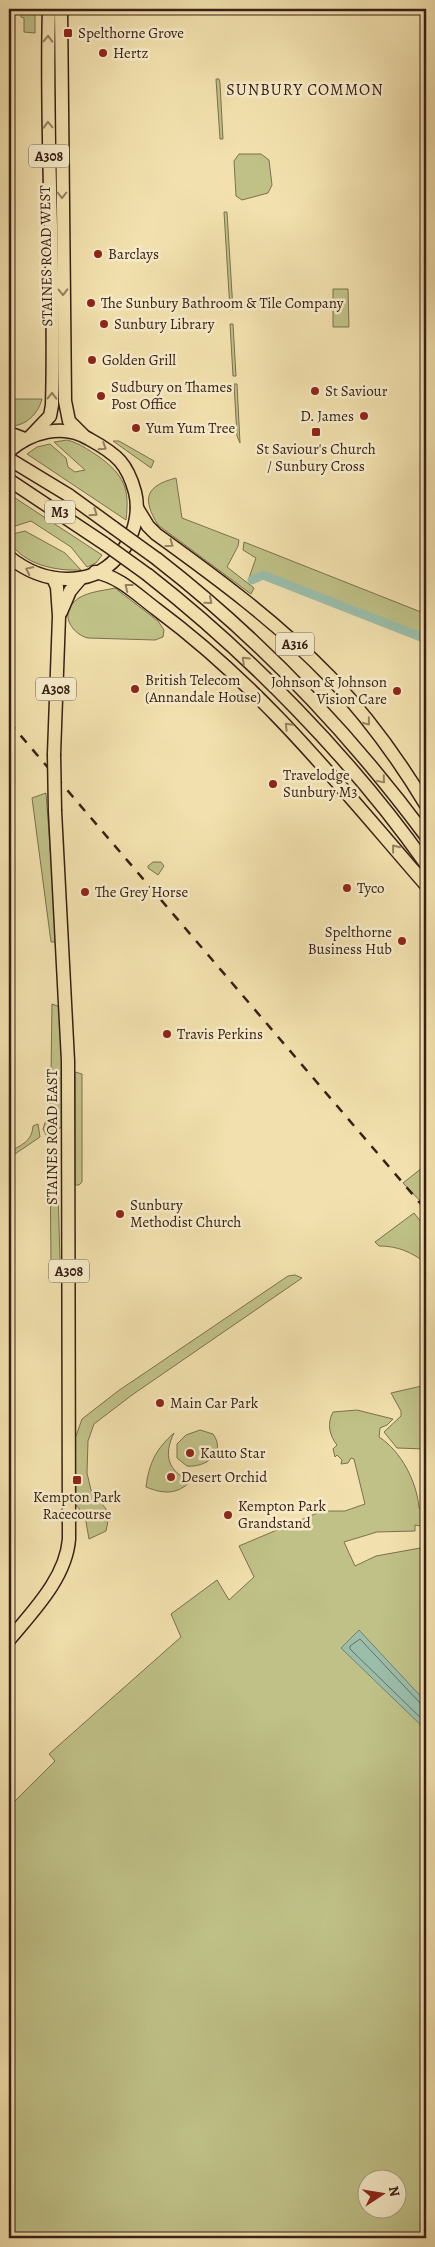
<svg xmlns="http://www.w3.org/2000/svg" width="435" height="2247" font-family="Alegreya,serif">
  <rect width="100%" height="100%" fill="#f2e1ae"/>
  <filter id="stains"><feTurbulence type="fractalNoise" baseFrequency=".004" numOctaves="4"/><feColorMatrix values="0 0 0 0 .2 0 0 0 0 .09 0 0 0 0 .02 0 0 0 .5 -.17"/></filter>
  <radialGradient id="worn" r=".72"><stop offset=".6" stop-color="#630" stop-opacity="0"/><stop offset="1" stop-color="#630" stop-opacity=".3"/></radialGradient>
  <g fill="#bfc187" stroke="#7c704e" fill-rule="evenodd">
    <polygon points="21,9 35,9 35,33 24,32 24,18 21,17"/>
    <polygon points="216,79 219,79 220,83 223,139 220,139"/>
    <polygon points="239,154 261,154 269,160 272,185 268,193 242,200 236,196 234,161"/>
    <polygon points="224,212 227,212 233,310 230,310"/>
    <polygon points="333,289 348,289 349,327 333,327"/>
    <polygon points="230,324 233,324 236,376 233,376"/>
    <polygon points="234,384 237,384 240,443 237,436"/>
    <path d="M9,399h33c-4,15 -16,27 -32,27z"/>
    <path d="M67,440c12,3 20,9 31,16 26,19 32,32 28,64l-99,-66 10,-7 13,-3 16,14 2,9 7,5 10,-2 -31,-28z"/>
    <polygon points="113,441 119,441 154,461 151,468"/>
    <path d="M176,478l6,40 57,22 -1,6 -11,21 27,21 -3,6 -93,-69c-16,-26 -13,-39 18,-47z"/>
    <polygon points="9,494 102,555 96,563 87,567 71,547 31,521 9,528"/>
    <path d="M25,531l40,22 16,17c-26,1 -57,-5 -72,-29v-6z"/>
    <polygon points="244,542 426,614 426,639 263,575 252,580 249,578 256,558 243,550"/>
    <path d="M115,588l43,33 6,9 -1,7 -8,3 -67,-2c-14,-3 -29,-22 -14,-36 9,-10 28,-11 41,-14z"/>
    <polygon points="46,793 57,942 51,942 32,798"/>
    <polygon points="153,862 161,862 164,866 158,875 148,868 148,866"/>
    <path d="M52,1004l8,3 4,119 -18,9 -3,-6c6,-18 11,-27 3,-46l5,-10z"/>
    <polygon points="75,1072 82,1074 82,1182 79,1185 75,1185"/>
    <path d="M38,1124l2,13 -31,21v-6c12,-7 23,-10 24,-26z"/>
    <polygon points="50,1151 56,1152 57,1156 60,1260 51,1266"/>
    <polygon points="422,1168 426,1171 426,1207 403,1183"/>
    <path d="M414,1213l12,15v35c-15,-11 -28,-17 -47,-17l-4,-4z"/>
    <polygon points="295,1275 302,1278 132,1395 94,1424 88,1441 87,1473 91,1490 106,1509 108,1521 106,1531 89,1539 85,1516 76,1505 75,1439 82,1419 118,1391 288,1276"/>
    <polygon points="426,1385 426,1449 397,1448 384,1432 401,1416 401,1411 391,1393"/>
    <path d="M357,1410l36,9 -6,6 -7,3 -1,9c22,14 38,45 40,71h7v19l-11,-2v6l-38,1 -33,10 11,24 21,-10 50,-9v691h-417v-431l46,-46 -6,-7 132,-117 -10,-23 46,-34 12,20 25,-23 -15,-31 83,-35h23l20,-7 -11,-45 -3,-1 -3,5 -7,1 1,-4 -5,-5 -2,2 -2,-8 4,-4c-8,-10 -10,-22 -4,-33zM368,2180h30v30h-30z"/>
    <path d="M200,1430l13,4c14,19 -8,34 -26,32l-10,-8v-14l9,-9z"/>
    <path d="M174,1433c-11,22 -6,39 17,48 -14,14 -28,13 -45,6 3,-24 10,-38 28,-54z"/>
  </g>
  <polygon fill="#9bbeab" stroke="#747f6f" points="359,1630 426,1702 426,1730 341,1648"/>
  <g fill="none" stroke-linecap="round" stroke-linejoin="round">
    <polyline stroke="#6a6f60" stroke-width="1" points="426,1705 421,1704 360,1639 350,1646 350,1649 426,1723"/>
    <polyline stroke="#9bbeab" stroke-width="9" points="252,580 263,575 426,639"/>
    <defs>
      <g id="highway">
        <polyline points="61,9 65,401 69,421 84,436"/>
        <polyline points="9,433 25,439"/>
        <path d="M30,437l20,-21 2,-11c4,-132 -7,-264 -3,-396"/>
        <path d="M9,451c22,-19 54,-28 80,-12 11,6 23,13 31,22 8,9 12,20 15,31 9,35 -16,81 -55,86 -27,4 -51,-5 -71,-21"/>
        <polyline points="9,459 70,496 114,528"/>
        <polyline points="9,480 105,544"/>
        <path d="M137,508l11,18 8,8c61,44 122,89 174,143 36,38 69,83 96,128"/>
        <path d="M157,559c103,80 191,172 269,277"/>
        <path d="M95,572c25,5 41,22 61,37 109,81 182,175 270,276"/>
        <path d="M148,575c101,79 204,184 278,289"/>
        <polyline points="53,578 57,587 59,616 54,754"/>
        <polyline points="61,612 70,591 81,578"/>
        <path d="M9,1640c24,-29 57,-62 60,-101l-1,-478 -13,-250"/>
      </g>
    </defs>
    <use href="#highway" stroke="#392016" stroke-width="15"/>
    <use href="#highway" stroke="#f2e1ae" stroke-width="12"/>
    <polyline stroke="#392016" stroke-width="2.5" stroke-dasharray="9 9" stroke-linecap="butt" points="9,722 426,1210"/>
    <defs>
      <g id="highway-bridge">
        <polyline points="114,528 157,559"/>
        <polyline points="105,544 148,575"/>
        <polyline points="54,754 55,811"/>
      </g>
    </defs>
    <use href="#highway-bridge" stroke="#392016" stroke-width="15" stroke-linecap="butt"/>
    <use href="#highway-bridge" stroke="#f2e1ae" stroke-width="12"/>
  </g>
  <defs><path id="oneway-chevron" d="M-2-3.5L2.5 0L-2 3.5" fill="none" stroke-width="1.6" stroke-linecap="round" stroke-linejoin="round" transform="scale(1.25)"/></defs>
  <g stroke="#968062">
    <use href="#oneway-chevron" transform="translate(48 39) rotate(-88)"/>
    <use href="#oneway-chevron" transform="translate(48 125) rotate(-92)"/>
    <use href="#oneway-chevron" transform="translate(62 195) rotate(90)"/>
    <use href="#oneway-chevron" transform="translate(63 292) rotate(89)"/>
    <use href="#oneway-chevron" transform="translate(52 396) rotate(-89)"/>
    <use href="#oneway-chevron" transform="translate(103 447) rotate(33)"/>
    <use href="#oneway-chevron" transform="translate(94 513) rotate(35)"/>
    <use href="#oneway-chevron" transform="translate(170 544) rotate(36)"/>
    <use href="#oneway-chevron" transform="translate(29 570) rotate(-154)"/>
    <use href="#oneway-chevron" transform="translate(128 587) rotate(-142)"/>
    <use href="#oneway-chevron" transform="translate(209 601) rotate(40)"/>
    <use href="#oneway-chevron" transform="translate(245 660) rotate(-137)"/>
    <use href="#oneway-chevron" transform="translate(367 722) rotate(51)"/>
    <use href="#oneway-chevron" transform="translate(288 726) rotate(-134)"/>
    <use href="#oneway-chevron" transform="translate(382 780) rotate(50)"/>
    <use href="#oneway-chevron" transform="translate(395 848) rotate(-129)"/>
  </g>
  <g fill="#8f2418" stroke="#f7ecca" stroke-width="2">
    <rect x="63" y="28" width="10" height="10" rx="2.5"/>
    <circle cx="103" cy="53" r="5"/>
    <circle cx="98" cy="254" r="5"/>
    <circle cx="91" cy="303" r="5"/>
    <circle cx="104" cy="324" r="5"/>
    <circle cx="92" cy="360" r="5"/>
    <circle cx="315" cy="391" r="5"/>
    <circle cx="101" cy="396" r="5"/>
    <circle cx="364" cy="416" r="5"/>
    <circle cx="136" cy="428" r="5"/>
    <rect x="311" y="427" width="10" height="10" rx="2.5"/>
    <circle cx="135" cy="689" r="5"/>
    <circle cx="397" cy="691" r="5"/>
    <circle cx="273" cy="784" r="5"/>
    <circle cx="347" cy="888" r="5"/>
    <circle cx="85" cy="892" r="5"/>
    <circle cx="402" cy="941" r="5"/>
    <circle cx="167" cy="1034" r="5"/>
    <circle cx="120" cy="1214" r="5"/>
    <circle cx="160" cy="1403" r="5"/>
    <circle cx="190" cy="1453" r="5"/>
    <circle cx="171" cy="1477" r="5"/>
    <rect x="72" y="1475" width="10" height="10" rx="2.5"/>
    <circle cx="228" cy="1515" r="5"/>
  </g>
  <g text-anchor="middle" stroke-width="5" stroke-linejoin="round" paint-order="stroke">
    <g fill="#f7ecca" stroke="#725d4c" stroke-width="1">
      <rect x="29" y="144.5" width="40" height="23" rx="4"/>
      <rect x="45" y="500.5" width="30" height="23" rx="4"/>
      <rect x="276" y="632.5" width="38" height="23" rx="4"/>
      <rect x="36" y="677.5" width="40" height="23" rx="4"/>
      <rect x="49" y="1259.5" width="40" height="23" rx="4"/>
    </g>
    <g font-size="14" font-weight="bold" fill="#392016">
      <text x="49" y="161">A308</text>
      <text x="60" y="517">M3</text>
      <text x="295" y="649">A316</text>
      <text x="56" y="694">A308</text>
      <text x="69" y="1276">A308</text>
    </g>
    <g font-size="15" fill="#392016" stroke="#f7ecca" text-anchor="start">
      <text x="78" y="38">Spelthorne Grove</text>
      <text x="113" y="58">Hertz</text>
      <text x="108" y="259">Barclays</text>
      <text x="101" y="308">The Sunbury Bathroom &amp; Tile Company</text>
      <text x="114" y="329">Sunbury Library</text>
      <text x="102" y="365">Golden Grill</text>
      <text x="111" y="392">Sudbury on Thames<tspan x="111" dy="17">Post Office</tspan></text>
      <text x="325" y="396">St Saviour</text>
      <text x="354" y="421" text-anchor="end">D. James</text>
      <text x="146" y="433">Yum Yum Tree</text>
      <text x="316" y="454" text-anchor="middle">St Saviour's Church<tspan x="316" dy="17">/ Sunbury Cross</tspan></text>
      <text x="145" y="685">British Telecom<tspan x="145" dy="17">(Annandale House)</tspan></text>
      <text x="387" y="687" text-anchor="end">Johnson &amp; Johnson<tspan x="387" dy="17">Vision Care</tspan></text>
      <text x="283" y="780">Travelodge<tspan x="283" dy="17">Sunbury M3</tspan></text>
      <text x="357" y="893">Tyco</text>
      <text x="95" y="897">The Grey Horse</text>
      <text x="392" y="937" text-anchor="end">Spelthorne<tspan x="392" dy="17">Business Hub</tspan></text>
      <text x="177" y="1039">Travis Perkins</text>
      <text x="130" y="1210">Sunbury<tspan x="130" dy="17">Methodist Church</tspan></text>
      <text x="170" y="1408">Main Car Park</text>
      <text x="200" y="1458">Kauto Star</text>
      <text x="181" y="1482">Desert Orchid</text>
      <text x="77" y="1502" text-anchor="middle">Kempton Park<tspan x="77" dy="17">Racecourse</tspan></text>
      <text x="238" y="1511">Kempton Park<tspan x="238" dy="17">Grandstand</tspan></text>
    </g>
    <g font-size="15" fill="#392016" stroke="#f7ecca">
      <text transform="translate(46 256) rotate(-91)" y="5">STAINES ROAD WEST</text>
      <text transform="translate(52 1137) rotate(-90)" y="5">STAINES ROAD EAST</text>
    </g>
    <g font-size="16" letter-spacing="1" fill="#392016" stroke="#f7ecca">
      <text x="305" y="95">SUNBURY COMMON</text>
    </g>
  </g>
  <rect width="435" height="2247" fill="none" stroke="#f2e1ae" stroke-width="30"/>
  <rect x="10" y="10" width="415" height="2227" fill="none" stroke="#392016" stroke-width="2.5"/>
  <rect x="15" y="15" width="405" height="2217" fill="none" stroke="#392016"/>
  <g transform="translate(382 2194) rotate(78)"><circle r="24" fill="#f7ecca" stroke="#ab9a82"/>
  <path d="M0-4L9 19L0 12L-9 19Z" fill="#8f2418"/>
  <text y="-8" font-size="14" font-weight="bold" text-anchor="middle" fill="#392016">N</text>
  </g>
  <rect width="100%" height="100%" filter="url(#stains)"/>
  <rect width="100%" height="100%" fill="url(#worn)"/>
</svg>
